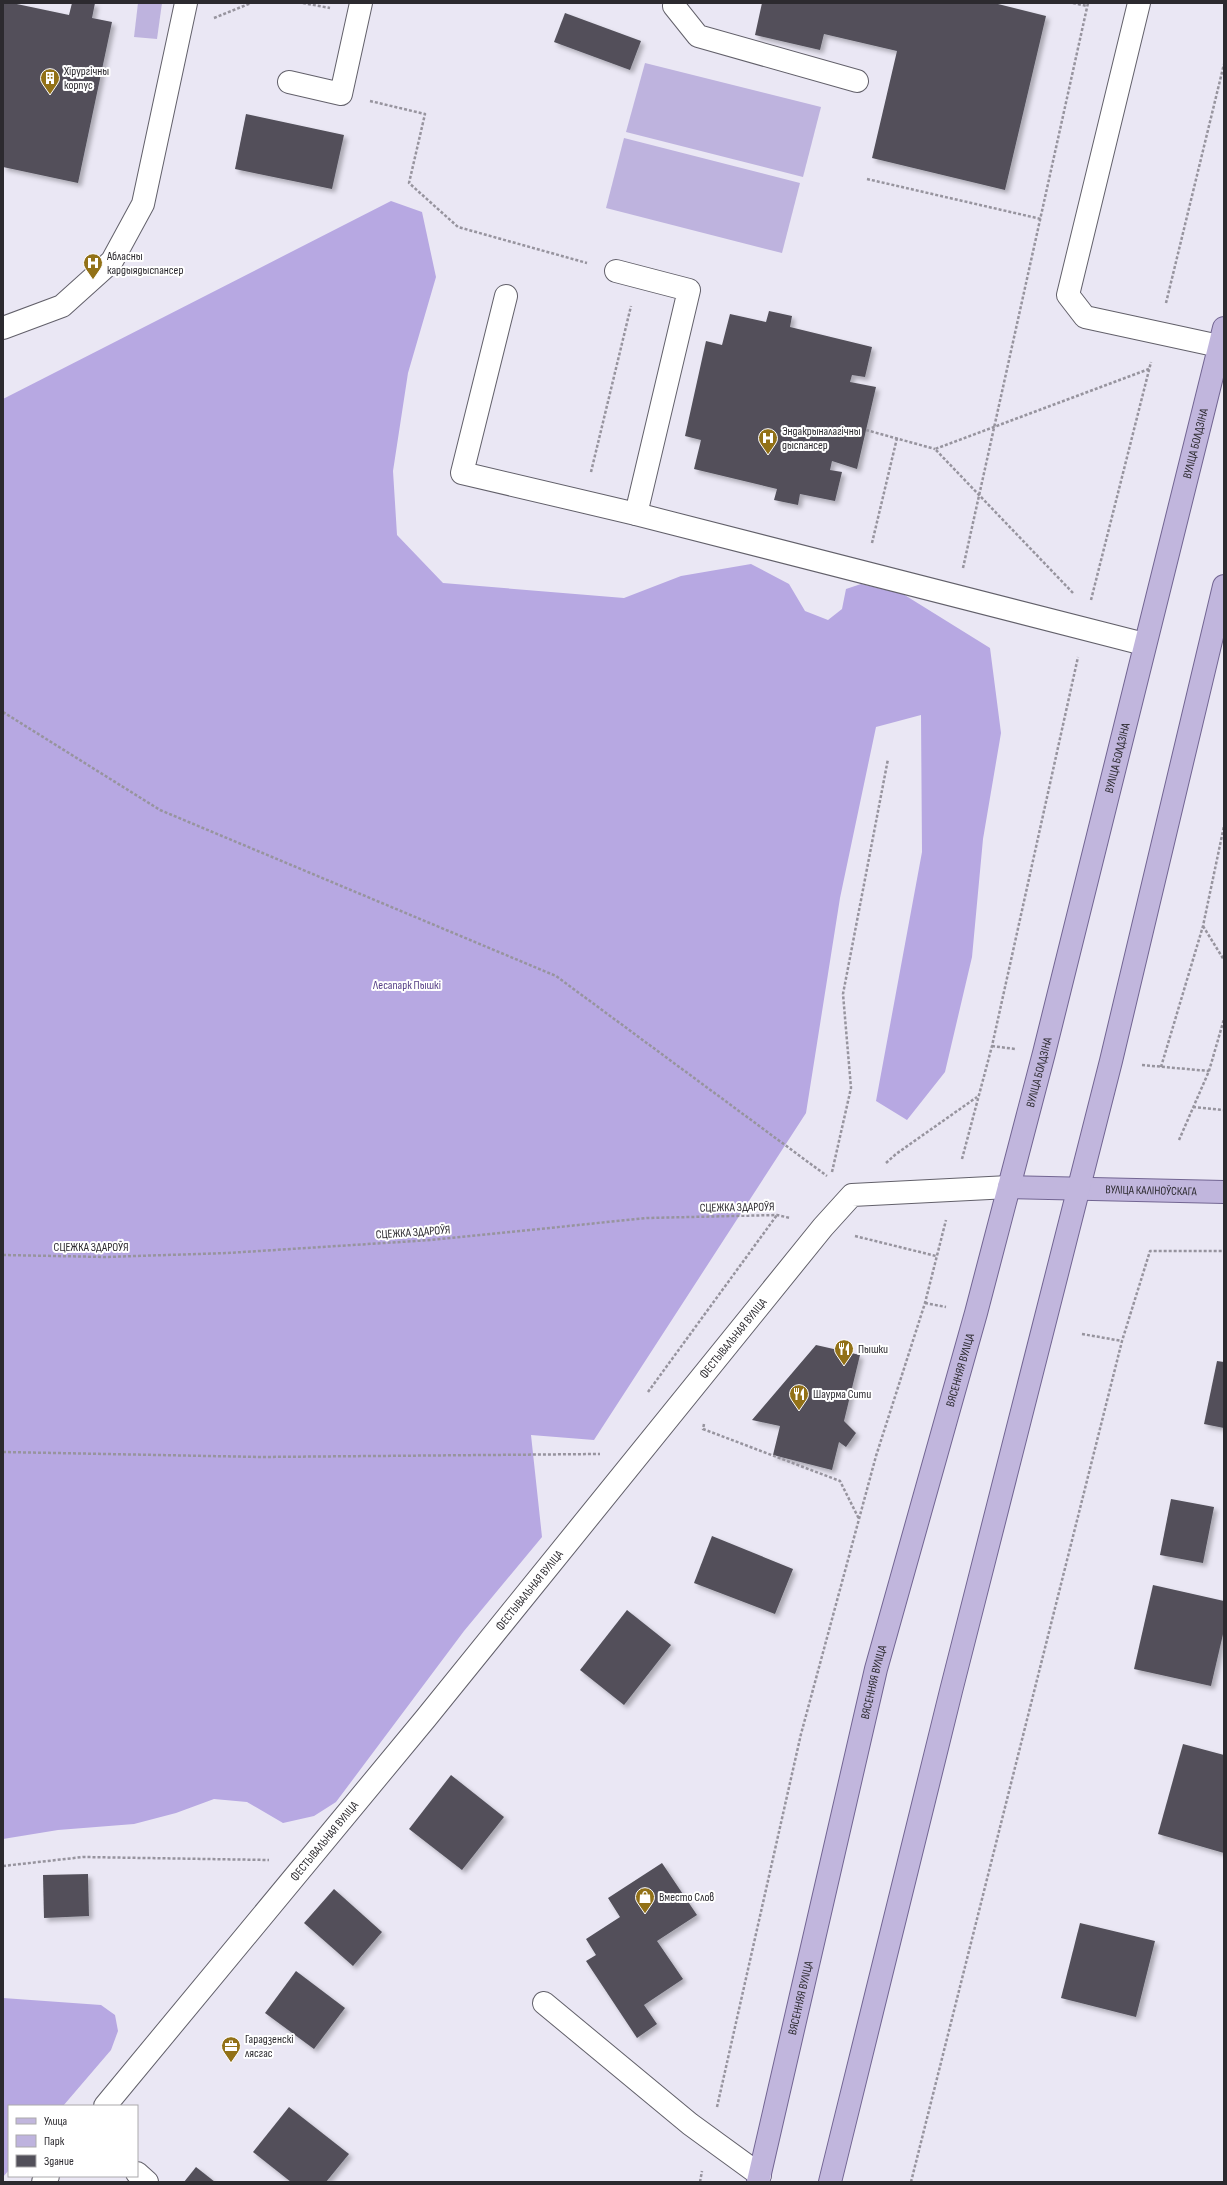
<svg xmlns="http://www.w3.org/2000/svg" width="1227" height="2185" font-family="'Sofia Sans Condensed',sans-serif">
  <defs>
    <filter id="shadow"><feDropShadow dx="3.5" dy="3.5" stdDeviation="2" flood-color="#0004"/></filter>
  </defs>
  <rect width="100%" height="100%" fill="#eae7f4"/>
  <g fill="#beb3de">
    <polygon points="138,3 162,3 157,39 134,37"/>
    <polygon points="645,63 821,107 803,177 626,132"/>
    <polygon points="624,138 800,183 782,253 606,208"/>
  </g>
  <g fill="#b7a8e2">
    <polygon points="391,201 422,212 436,277 408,373 393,471 397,535 443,583 624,598 681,576 751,564 789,584 805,611 828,620 842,609 846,589 861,584 903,594 990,648 1001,733 983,839 972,957 945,1072 907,1120 876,1101 922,852 921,715 876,727 840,898 806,1113 594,1440 531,1435 542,1537 464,1631 336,1802 314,1816 283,1823 247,1802 214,1799 176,1813 134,1824 58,1830 3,1839 3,399"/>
    <polygon points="3,1998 101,2005 115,2015 118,2031 111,2050 63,2106 9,2106 9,2170 3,2177"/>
  </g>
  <g fill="#52505a" filter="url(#shadow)">
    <polygon points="3,3 12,3 69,15 72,3 95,3 92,18 112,22 78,183 3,167"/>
    <polygon points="762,3 994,3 1046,16 1005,190 872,158 897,51 824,34 820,50 755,35"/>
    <polygon points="565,13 641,41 630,70 554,42"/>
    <polygon points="246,114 344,135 332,189 235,169"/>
    <polygon points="769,311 792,316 790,327 872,347 865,377 852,375 850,382 876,387 857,469 832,461 830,470 842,472 835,501 800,494 798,505 774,500 777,489 694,469 701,440 685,436 706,341 722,345 730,314 766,322"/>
    <polygon points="816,1345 860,1355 844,1421 856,1433 846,1447 839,1442 832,1470 773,1455 780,1426 752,1420"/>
    <polygon points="1217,1361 1224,1362 1224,1428 1204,1424"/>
    <polygon points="1171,1499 1214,1507 1203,1563 1160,1555"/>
    <polygon points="712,1536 793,1569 775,1614 694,1583"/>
    <polygon points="1153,1585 1224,1601 1224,1630 1211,1686 1134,1669"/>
    <polygon points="627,1610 671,1645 624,1705 580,1670"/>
    <polygon points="1183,1744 1224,1755 1224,1853 1158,1834"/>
    <polygon points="451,1775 504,1817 462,1870 409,1829"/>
    <polygon points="662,1863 697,1915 657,1941 683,1979 644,2005 657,2024 637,2038 586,1961 596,1955 586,1939 620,1917 608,1898"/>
    <polygon points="88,1874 89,1916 44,1918 43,1875"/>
    <polygon points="334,1889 382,1932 353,1966 304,1923"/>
    <polygon points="1080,1923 1155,1941 1136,2017 1061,1998"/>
    <polygon points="296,1971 345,2008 314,2049 265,2013"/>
    <polygon points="289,2107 349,2154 326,2182 291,2182 253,2152"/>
    <polygon points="196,2167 215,2182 184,2182"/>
  </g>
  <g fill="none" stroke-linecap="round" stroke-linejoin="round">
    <defs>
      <g id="minor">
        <polyline points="675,3 674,6 698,36 857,81"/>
        <polyline points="1139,3 1068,295 1085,317 1219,346"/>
        <polyline points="289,82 341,94 361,3"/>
        <polyline points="616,271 689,290 636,514 1144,644"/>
        <polyline points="506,296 462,473 636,514"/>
        <polyline points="3,328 62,306 112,261 143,204 186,3"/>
        <polyline points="544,2003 690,2124 760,2175"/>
        <path id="s1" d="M105,2106l321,-388 397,-491 29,-32 157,-8"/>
        <polyline points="137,2173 147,2182"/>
        <polyline points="43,2182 48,2176"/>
      </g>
      <g id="major">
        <path id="s2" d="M1009,1187l215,5"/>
        <path id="s3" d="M758,2182l118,-513 100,-356 68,-260 180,-725"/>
        <polyline points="830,2182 951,1691 1111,1061 1224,586"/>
      </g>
    </defs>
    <use href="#minor" stroke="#62606a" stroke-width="24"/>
    <use href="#major" stroke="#726592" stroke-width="24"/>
    <g stroke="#97949e" stroke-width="2.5" stroke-dasharray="3 2" stroke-linecap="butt">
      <polyline points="303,3 330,8"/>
      <polyline points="1073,3 1087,6"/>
      <polyline points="214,18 251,3"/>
      <polyline points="370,101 425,114 409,183 458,227 587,263"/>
      <polyline points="867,179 1041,219"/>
      <polyline points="1166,303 1224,64"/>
      <polyline points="866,430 935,449"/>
      <polyline points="591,472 631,306"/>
      <polyline points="872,543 897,438"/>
      <polyline points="963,568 1088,3"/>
      <polyline points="1073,593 935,449 1149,369"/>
      <polyline points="1091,600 1151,362"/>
      <polyline points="3,712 160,810 556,976 827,1176"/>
      <polyline points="1203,926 1224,960"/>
      <polyline points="992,1046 1015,1049"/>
      <polyline points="1142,1065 1209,1071"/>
      <polyline points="1161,1067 1203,926 1224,826"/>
      <polyline points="1193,1107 1224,1110"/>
      <polyline points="1179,1140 1209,1071 1224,1019"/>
      <polyline points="962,1159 992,1046 1078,657"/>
      <polyline points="886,1163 896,1154 977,1097"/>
      <polyline points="832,1172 851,1088 843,994 888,759"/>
      <polyline points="855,1236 936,1256"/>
      <polyline points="3,1255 106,1257 228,1253 431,1240 647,1218 777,1215 790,1218"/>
      <polyline points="925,1303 946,1307"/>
      <polyline points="1082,1334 1122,1341"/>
      <polyline points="648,1392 777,1215"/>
      <polyline points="704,1424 703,1429 840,1481 859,1519"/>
      <polyline points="3,1452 261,1457 600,1454"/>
      <polyline points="3,1866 83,1857 269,1860"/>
      <polyline points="717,2107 801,1734 876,1456 925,1303 946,1220"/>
      <polyline points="700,2182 702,2171"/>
      <polyline points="911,2182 1122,1341 1150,1251 1224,1251"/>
    </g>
    <use href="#minor" stroke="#fff" stroke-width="22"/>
    <use href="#major" stroke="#c1b6dd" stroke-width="22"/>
  </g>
  <defs>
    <symbol id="building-pin" viewBox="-11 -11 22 30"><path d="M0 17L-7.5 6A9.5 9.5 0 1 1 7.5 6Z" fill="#927117" stroke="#fff"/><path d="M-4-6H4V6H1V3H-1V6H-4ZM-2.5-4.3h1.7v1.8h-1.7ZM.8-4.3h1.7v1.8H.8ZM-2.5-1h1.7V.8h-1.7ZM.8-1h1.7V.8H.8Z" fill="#fff"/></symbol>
    <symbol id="hospital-pin" viewBox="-11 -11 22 30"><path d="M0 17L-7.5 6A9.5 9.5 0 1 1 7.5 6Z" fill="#927117" stroke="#fff"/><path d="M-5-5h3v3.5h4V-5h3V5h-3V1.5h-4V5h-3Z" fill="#fff"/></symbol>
    <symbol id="restaurant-pin" viewBox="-11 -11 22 30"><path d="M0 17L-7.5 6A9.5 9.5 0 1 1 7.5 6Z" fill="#927117" stroke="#fff"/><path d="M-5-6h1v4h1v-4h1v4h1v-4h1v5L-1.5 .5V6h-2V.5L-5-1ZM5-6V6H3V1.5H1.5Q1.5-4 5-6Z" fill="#fff"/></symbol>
    <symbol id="shop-pin" viewBox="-11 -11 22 30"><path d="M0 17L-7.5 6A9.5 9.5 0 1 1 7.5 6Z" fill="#927117" stroke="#fff"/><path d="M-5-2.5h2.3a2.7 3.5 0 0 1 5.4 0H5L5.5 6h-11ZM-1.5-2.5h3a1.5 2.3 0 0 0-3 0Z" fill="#fff"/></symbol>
    <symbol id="office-pin" viewBox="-11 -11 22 30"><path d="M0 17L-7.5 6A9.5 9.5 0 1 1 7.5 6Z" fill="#927117" stroke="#fff"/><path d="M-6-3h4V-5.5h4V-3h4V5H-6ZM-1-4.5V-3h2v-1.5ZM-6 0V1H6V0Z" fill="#fff"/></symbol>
  </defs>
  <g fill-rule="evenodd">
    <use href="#building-pin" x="39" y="67" width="22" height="30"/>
    <use href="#hospital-pin" x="82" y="252" width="22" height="30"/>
    <use href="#hospital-pin" x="757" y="427" width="22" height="30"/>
    <use href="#restaurant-pin" x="833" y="1338" width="22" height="30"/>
    <use href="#restaurant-pin" x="788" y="1383" width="22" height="30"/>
    <use href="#shop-pin" x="634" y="1886" width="22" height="30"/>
    <use href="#office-pin" x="220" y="2035" width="22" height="30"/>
  </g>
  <g text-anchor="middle" stroke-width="4" stroke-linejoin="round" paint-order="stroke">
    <g font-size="12" fill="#2c2a2f" stroke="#fff" text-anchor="start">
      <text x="64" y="75">Хірургічны<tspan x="64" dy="14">корпус</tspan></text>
      <text x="107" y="260">Абласны<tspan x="107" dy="14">кардыядыспансер</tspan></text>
      <text x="782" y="435">Эндакрыналагічны<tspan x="782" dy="14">дыспансер</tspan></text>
      <text x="858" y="1353">Пышки</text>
      <text x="813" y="1398">Шаурма Сити</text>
      <text x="659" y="1901">Вместо Слов</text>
      <text x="245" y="2043">Гарадзенскі<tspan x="245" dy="14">лясгас</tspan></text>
    </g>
    <g font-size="12" fill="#2c2a2f" stroke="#fff">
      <text dy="4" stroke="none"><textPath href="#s3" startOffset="1793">ВУЛІЦА БОЛДЗІНА</textPath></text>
      <text dy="4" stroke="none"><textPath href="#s3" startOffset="1469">ВУЛІЦА БОЛДЗІНА</textPath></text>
      <text dy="4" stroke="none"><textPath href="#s3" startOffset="1145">ВУЛІЦА БОЛДЗІНА</textPath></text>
      <text dy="4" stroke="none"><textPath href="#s2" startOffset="142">ВУЛІЦА КАЛІНОЎСКАГА</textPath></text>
      <text transform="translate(737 1207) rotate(-1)" y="4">СЦЕЖКА ЗДАРОЎЯ</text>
      <text transform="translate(413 1232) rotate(-4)" y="4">СЦЕЖКА ЗДАРОЎЯ</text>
      <text x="91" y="1251">СЦЕЖКА ЗДАРОЎЯ</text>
      <text dy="4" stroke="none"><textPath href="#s1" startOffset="992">ФЕСТЫВАЛЬНАЯ ВУЛІЦА</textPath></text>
      <text dy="4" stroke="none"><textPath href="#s3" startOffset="837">ВЯСЕННЯЯ ВУЛІЦА</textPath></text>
      <text dy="4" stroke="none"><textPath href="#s1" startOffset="668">ФЕСТЫВАЛЬНАЯ ВУЛІЦА</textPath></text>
      <text dy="4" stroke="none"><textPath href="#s3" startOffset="513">ВЯСЕННЯЯ ВУЛІЦА</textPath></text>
      <text dy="4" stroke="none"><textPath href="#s1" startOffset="344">ФЕСТЫВАЛЬНАЯ ВУЛІЦА</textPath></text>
      <text dy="4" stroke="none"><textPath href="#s3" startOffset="189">ВЯСЕННЯЯ ВУЛІЦА</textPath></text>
    </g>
    <g font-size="12" fill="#584288" stroke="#fff">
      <text x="407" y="989">Лесапарк Пышкі</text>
    </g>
  </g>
  <rect width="1227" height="2185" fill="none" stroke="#2c2a2f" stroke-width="8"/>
  <rect x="8" y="2105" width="130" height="72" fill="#ffffff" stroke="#abaaac"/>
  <rect x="16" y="2118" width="20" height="6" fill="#c1b6dd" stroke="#abaaac"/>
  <text x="44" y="2125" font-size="12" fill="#2c2a2f">Улица</text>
  <rect x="16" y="2135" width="20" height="12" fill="#beb3de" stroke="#abaaac"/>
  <text x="44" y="2145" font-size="12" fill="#2c2a2f">Парк</text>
  <rect x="16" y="2155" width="20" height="12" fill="#52505a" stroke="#abaaac"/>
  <text x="44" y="2165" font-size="12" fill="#2c2a2f">Здание</text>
</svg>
